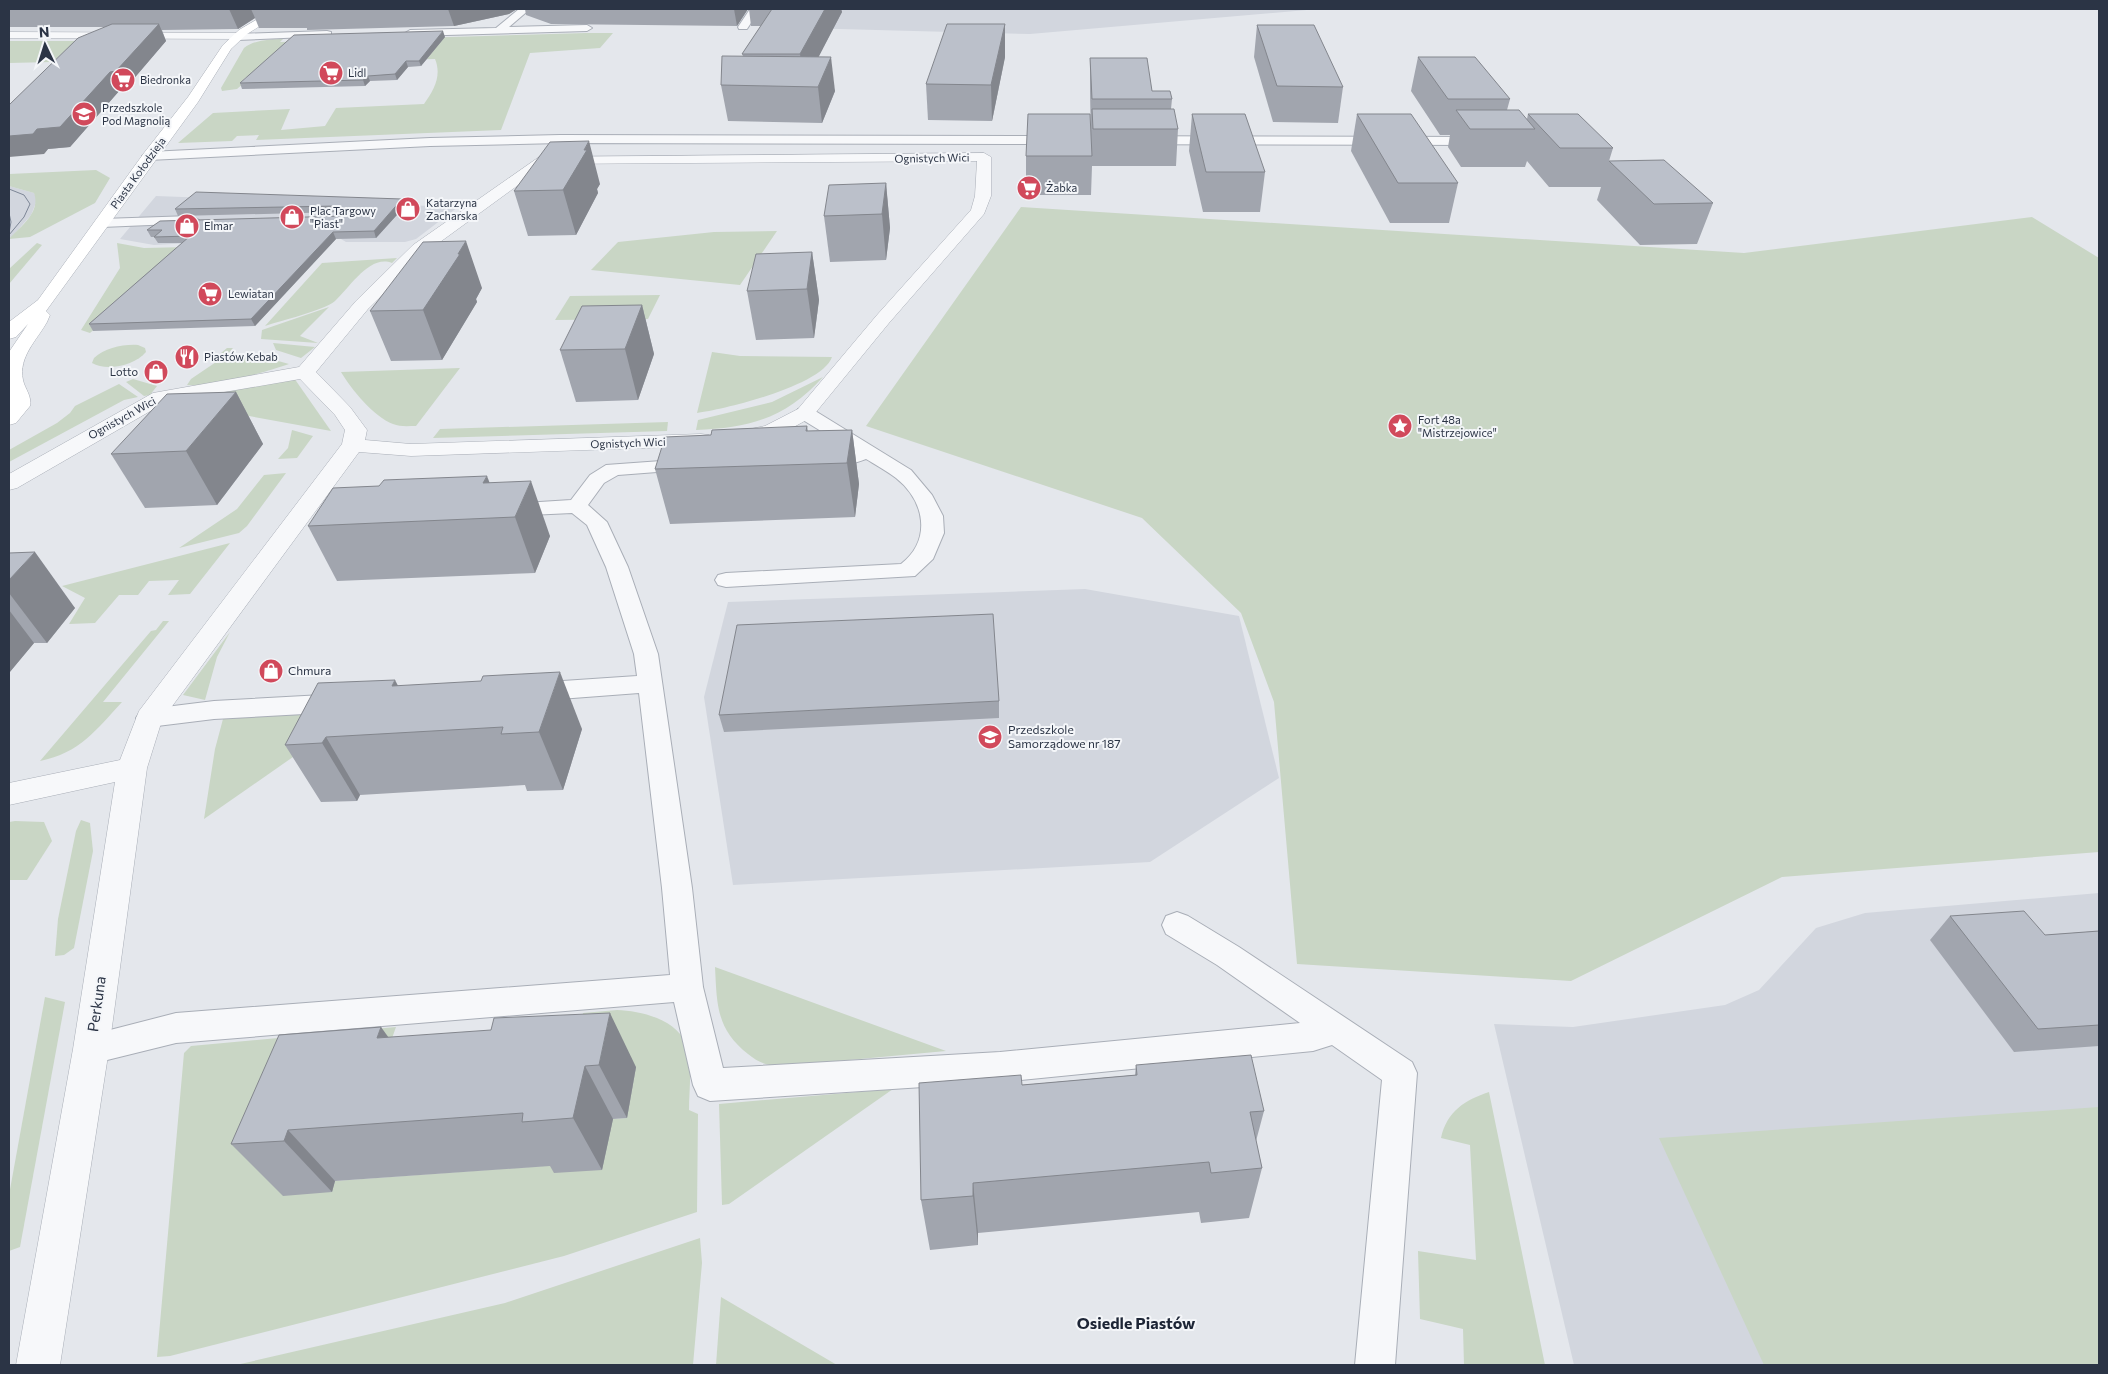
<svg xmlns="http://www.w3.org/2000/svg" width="2108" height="1374" font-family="Commissioner,sans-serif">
  <rect width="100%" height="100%" fill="#e4e7ec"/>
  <g fill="#d2d6de">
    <polygon points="775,9 1318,9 1030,34 763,27"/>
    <polygon points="9,186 34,193 37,200 31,215 9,240"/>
    <polygon points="156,196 458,207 416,239 405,242 346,242 341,239 342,235 154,245 120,239"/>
    <polygon points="1085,589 1239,616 1279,778 1150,862 733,885 704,697 728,602"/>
    <polygon points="2099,893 2099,1365 1574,1365 1494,1024 1573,1027 1725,1005 1759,990 1816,928 1865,913"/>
  </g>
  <g fill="#c9d6c5">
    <path d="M586,33h27l-13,15 -70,5 -29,77 -245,10 3,-5 -22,1 -5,5 -54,2 35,-30 77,-4 -9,21 44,-4 11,-18 88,-4c10,-14 18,-28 11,-45l-117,3 -72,15 -4,4 3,1 -8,7 -15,2 -1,-3 23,-40c10,-8 27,-9 39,-9l-3,3z"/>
    <polygon points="9,41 77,41 52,62 9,63"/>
    <path d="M96,170l14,8 -15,25 -65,34 -21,2c12,-13 32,-27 25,-46l-25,-7v-12z"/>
    <polygon points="1021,207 1744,253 2032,217 2099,258 2099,852 1782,877 1571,981 1297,964 1274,702 1241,613 1142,518 866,426"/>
    <polygon points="777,231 740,285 591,270 618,242 714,232"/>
    <polygon points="37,243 42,245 9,284 9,269"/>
    <polygon points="117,243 144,248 188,247 90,333 81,330 120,268"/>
    <path d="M397,258l-5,5c-22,-9 -42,24 -57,38 -10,9 -55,20 -70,25l57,-63z"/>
    <polygon points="660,295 648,319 555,320 570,296"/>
    <polygon points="329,307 300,336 318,343 261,339 262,330"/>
    <polygon points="273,343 315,347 301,358 276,350"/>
    <path d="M138,345l7,3 1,4c-11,13 -39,20 -54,11l2,-5c11,-10 29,-14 44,-13z"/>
    <path d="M227,348h6l-8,9 35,-1 29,8c-26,9 -75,23 -102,21l4,-6 28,-19 -4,-2z"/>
    <path d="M712,352l28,4 92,1c-10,29 -107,52 -135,56z"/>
    <path d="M460,368l-44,58c-8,0 -16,1 -23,-2 -19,-7 -42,-35 -52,-52z"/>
    <path d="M823,377c-37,41 -73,51 -127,53l2,-10 74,-18z"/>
    <polygon points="294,378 331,431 166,401"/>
    <polygon points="133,379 157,386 150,395 144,396 126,382"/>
    <polygon points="119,384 138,397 124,400 9,462 9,450 57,423 70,413 75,406"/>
    <polygon points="668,422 667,431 433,438 440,429"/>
    <polygon points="292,430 313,436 297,458 278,459 288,448"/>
    <polygon points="286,473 247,526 239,533 179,548 237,509 264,475"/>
    <polygon points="230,543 190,594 168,595 179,580 149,581 138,595 119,595 95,623 69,624 85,598 62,586"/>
    <path d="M163,621h6l-66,81h19c-26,28 -42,51 -82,59l111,-130 5,-1z"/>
    <polygon points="230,632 217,657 205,700 183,695"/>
    <polygon points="359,711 204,819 215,749 223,719"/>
    <polygon points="81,820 90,823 93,851 74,948 64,955 55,956 58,919 76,831"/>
    <polygon points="15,821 44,822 52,841 27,880 9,880 9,822"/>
    <path d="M715,967l231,84 -162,15c-15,1 -25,-3 -36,-12 -32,-25 -31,-50 -33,-87z"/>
    <polygon points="45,997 65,1002 20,1247 9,1251 9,1195"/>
    <path d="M617,1010c24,1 59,9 69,34 7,20 3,45 3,66l9,4 -1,98 -133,44 -394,100 -13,1 27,-304 7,-7 205,-19 -10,28 -62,34 7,103 4,-11 221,-16 57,-46 14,-1 -53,-64 9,-41z"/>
    <polygon points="893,1089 729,1204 722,1205 719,1104"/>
    <path d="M1489,1092l56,273h-81l-1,-36 -43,-10 -2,-68 58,9 -6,-115 -29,-7c6,-27 24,-38 48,-46z"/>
    <polygon points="2099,1107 2099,1365 1764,1365 1659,1138"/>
    <polygon points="700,1238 702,1263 693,1365 236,1365 505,1303"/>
    <polygon points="721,1297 837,1365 716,1365"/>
  </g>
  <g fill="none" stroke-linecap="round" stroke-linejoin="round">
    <defs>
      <g id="lane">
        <polygon points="519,9 530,9 509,27 587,25 592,28 587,31 410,36 405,33 410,30 496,28"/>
        <polygon points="750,9 760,9 747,29 739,29 738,27"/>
        <polygon points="327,31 331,32 331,36 237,40 232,37 237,34"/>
        <polygon points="560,135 1484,137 1490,141 1484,145 560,143 430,146 149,160 142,156 149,152 430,138"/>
        <polygon points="192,216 199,220 197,223 102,227 95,223 102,219"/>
        <path d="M805,407l7,2 99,61 21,25 11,21 1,17 -11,26 -18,17 -189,11 -8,-2 -3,-5 3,-5 8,-2 175,-9c31,-24 24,-63 -5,-86 -9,-7 -20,-13 -30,-19 -16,6 -36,11 -52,7l-3,-4 3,-4 38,-8 -54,-33 -2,-4 2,-4z"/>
        <polygon points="689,459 696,461 699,465 696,469 618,475 604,483 588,505 607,522 628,567 658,654 692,888 703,987 723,1068 1000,1052 1300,1023 1217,965 1166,934 1162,925 1166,916 1177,912 1188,916 1239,947 1412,1062 1417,1073 1395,1365 1355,1365 1382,1080 1332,1045 1313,1051 1000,1082 710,1101 698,1096 693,1085 674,1002 176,1043 91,1064 79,1060 74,1049 79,1038 176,1013 670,975 662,888 639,693 533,701 524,698 520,692 524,686 533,683 637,676 634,654 606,567 587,525 572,513 506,516 499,514 495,510 499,506 506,504 571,500 590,475 606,465"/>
        <polygon points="341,694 350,697 354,703 350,709 341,712 214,719 149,727 140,724 136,718 140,712 149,709 214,701"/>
      </g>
      <g id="street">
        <polygon points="9,32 239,33 245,36 239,39 9,38"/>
        <polygon points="984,153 991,157 991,196 984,214 889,323 812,417 779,435 744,443 736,442 733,437 736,432 765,426 798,409 877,315 971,210 975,196 977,161 547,164 425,253 368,309 316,372 350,407 367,430 365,440 411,444 701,434 709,435 712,440 709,445 701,446 411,456 359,452 162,720 147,768 109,1049 60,1365 16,1365 73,1049 115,782 9,805 9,783 120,760 139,711 342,444 345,430 335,415 300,379 166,402 17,488 9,490 9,474 153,393 299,367 356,301 413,245 539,157"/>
      </g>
      <path id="secondary" d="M275,9h12l-40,25 -16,15 -33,53 -152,209 4,4 -3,7c-10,18 -29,35 -24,58 2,9 9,16 7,26l-14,17 -7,2v-73l19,-28 -12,13 -7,2v-17l29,-22 106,-147 44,-56 35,-52 16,-15z"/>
    </defs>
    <use href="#lane" stroke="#a9aeb7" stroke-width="2"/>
    <use href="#street" stroke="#a9aeb7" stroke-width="1"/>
    <use href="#secondary" stroke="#a9aeb7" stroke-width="1"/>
    <use href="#lane" fill="#f7f8fa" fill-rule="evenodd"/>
    <use href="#street" fill="#f7f8fa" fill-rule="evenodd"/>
    <use href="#secondary" fill="#fff" fill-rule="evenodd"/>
    <g stroke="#7d8696" stroke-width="1">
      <polyline points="9,189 24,195 30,204 24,217 9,235"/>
      <polyline points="9,213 11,222 9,233"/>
    </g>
  </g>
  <g fill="#a1a5ae">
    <polygon points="9,9 517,9 509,14 454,26 307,30 307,28 259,28 255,18 238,29 162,30 166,41 125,89 120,90 70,147 48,149 44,154 105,27 9,27"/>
    <polygon points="525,9 748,9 737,26 551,24 526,15"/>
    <polygon points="749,9 841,9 842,12 818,57 835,91 822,123 728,121 721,85 743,56 742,54 761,26 751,26"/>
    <polygon points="1005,24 1005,57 992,121 928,120 926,84"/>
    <polygon points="1257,25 1343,87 1338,123 1273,122 1254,57"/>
    <polygon points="445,37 421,66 408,67 397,80 370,81 365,86 242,89 240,83"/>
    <polygon points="1418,57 1510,99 1507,110 1527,119 1528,114 1613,148 1609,161 1713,203 1697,244 1640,245 1597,200 1601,187 1549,187 1527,161 1525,167 1461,167 1448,147 1450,135 1440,135 1411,91"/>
    <polygon points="1090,58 1152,91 1172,99 1171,109 1178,129 1176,166 1092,166 1091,195 1026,195 1026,156 1091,142 1090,91"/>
    <polygon points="1192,114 1265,172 1260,212 1203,212 1189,151"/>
    <polygon points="1357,114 1458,183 1449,223 1390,223 1351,151"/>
    <polygon points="886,183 890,228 886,260 830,262 824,216"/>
    <polygon points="600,184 597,189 598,193 576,235 528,236 514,191"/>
    <polygon points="402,199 405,206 376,238 336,239 255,326 93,331 89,324 182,243 158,243 154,237 151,237 147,230 343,216 345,214 341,212 178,216 175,209"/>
    <polygon points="812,252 819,300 814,338 756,340 747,291"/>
    <polygon points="482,288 476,299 477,302 442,360 391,361 370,311"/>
    <polygon points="642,305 654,354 638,400 576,402 560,350"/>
    <polygon points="236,392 263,444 217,505 145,508 111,454"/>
    <polygon points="807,426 808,431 852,430 859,484 855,517 670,524 655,469 711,435"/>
    <polygon points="490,483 550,536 535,573 337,581 308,526"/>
    <polygon points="9,553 75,608 47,643 34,643 9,673"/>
    <polygon points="398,686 582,729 563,790 527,791 525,785 360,795 357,801 321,802 285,745"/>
    <polygon points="999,701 999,718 724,732 719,715"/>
    <polygon points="1950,916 2045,935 2099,931 2099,1046 2014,1052 1930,940"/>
    <polygon points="388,1037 636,1067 627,1118 613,1119 602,1170 554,1173 550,1166 335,1181 332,1192 283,1196 231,1144"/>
    <polygon points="1136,1065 1264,1111 1256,1141 1262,1168 1249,1218 1201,1223 1199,1212 978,1233 978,1245 930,1250 921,1200 1022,1085 1135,1075"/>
  </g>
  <g fill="#83868d">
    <polygon points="229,9 251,9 255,18 238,29"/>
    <polygon points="448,9 517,9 509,14 454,26"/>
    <polygon points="734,9 748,9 737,26"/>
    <polygon points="825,9 841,9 842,12 804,85 800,54"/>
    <polygon points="159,24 166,41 125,89 120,90 70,147 48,149 44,154 9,157 9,136 37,129 110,72"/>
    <polygon points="1005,24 1005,57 992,121 991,85"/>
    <polygon points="443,31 445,37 421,66 419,61"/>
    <polygon points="831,57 835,91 822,123 818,87"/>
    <polygon points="406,61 408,67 397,80 395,74"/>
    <polygon points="368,76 370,81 365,86 363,80"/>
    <polygon points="589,141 600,184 597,189 598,193 576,235 563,190"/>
    <polygon points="886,183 890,228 886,260 882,214"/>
    <polygon points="402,199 405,206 376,238 374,231"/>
    <polygon points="333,232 336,239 255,326 251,319"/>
    <polygon points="466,241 482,288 476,299 477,302 442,360 423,310"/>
    <polygon points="812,252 819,300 814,338 807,289"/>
    <polygon points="642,305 654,354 638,400 625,349"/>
    <polygon points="236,392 263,444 217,505 186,451"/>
    <polygon points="852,430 859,484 855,517 847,463"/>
    <polygon points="487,476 503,517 483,483"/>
    <polygon points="531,481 550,536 535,573 515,517"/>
    <polygon points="35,552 75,608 47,643 9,593 9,580"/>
    <polygon points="9,610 34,643 9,673"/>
    <polygon points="560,672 582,729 563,790 539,732"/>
    <polygon points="395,680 422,732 392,686"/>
    <polygon points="326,737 360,795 357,801 322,743"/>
    <polygon points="610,1013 636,1067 627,1118 599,1065"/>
    <polygon points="381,1027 420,1081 377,1038"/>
    <polygon points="585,1066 613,1119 602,1170 573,1118"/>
    <polygon points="288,1130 335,1181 332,1192 284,1141"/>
    <polygon points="973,1183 978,1233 978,1245 973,1196"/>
  </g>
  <g fill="#bbc0ca" stroke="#83868d">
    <polygon points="772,9 825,9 800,54 742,54"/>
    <polygon points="112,24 159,24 116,71 110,72 60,127 37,129 33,134 9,136 9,105 78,38"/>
    <polygon points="947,24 1005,24 991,85 926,84"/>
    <polygon points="1257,25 1314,25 1343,87 1277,86"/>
    <polygon points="443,31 419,61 406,61 395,74 368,76 363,80 240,83 294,35"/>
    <polygon points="722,56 831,57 818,87 721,85"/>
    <polygon points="1418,57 1475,57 1510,99 1448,99"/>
    <polygon points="1090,58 1147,58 1152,91 1170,91 1172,99 1092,99"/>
    <polygon points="1092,109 1174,109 1178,129 1093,129"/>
    <polygon points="1456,110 1519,110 1535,129 1470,129"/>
    <polygon points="1028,114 1090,114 1092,156 1026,156"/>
    <polygon points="1192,114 1245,114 1265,172 1206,172"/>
    <polygon points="1357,114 1411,114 1458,183 1398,183"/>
    <polygon points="1528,114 1578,114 1613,148 1560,148"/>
    <polygon points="589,141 584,150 587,150 563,190 514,191 550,142"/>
    <polygon points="1664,160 1713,203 1654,204 1609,161"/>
    <polygon points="886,183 882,214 824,216 829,185"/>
    <polygon points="196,192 402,199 374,231 333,232 251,319 89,324 190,236 154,237 162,230 147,230 160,221 343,216 347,211 338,206 175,209"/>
    <polygon points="466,241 458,254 460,254 423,310 370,311 423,242"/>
    <polygon points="812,252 807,289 747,291 756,254"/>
    <polygon points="642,305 625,349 560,350 582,306"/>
    <polygon points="236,392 186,451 111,454 167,394"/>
    <polygon points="807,426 806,431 852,430 847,463 655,469 665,437 711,435 712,430"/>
    <polygon points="487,476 483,483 531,481 515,517 308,526 333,488 379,486 384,480"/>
    <polygon points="35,552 9,580 9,553"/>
    <polygon points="993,614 999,701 719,715 737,625"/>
    <polygon points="560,672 539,732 501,734 503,727 326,737 322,743 285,745 318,683 395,680 392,686 481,681 483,676"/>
    <polygon points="2024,911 2045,935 2099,931 2099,1025 2038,1029 1950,916"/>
    <polygon points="610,1013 599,1065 585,1066 573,1118 522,1122 523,1113 288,1130 284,1141 231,1144 279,1035 381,1027 377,1038 491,1030 494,1018"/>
    <polygon points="1251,1055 1264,1111 1250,1112 1262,1168 1211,1173 1209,1162 973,1183 973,1196 921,1200 919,1083 1021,1075 1022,1085 1137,1075 1136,1065"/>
  </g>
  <defs>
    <symbol id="supermarket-disc" viewBox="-11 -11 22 22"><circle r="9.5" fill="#d1495b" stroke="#f4f6f9"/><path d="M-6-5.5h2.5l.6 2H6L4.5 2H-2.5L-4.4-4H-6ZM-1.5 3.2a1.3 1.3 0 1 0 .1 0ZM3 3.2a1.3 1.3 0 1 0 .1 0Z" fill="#fff"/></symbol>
    <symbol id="school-disc" viewBox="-11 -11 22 22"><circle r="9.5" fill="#d1495b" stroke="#f4f6f9"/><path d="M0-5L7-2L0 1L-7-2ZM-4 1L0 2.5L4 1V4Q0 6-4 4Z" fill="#fff"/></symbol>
    <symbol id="shop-disc" viewBox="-11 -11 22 22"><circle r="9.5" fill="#d1495b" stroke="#f4f6f9"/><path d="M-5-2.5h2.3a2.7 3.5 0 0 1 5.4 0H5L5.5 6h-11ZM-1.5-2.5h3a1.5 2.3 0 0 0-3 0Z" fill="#fff"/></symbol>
    <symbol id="restaurant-disc" viewBox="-11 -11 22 22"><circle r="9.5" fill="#d1495b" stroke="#f4f6f9"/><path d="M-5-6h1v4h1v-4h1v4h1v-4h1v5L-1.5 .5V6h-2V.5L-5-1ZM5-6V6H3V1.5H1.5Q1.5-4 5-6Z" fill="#fff"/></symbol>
    <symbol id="sight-disc" viewBox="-11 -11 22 22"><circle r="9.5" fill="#d1495b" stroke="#f4f6f9"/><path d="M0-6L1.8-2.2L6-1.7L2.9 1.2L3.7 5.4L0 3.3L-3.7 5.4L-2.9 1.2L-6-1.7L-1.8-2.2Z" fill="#fff"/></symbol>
  </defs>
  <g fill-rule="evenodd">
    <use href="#supermarket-disc" x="317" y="59" width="28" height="28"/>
    <use href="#supermarket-disc" x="109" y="66" width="28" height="28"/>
    <use href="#school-disc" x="70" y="100" width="28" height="28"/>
    <use href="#supermarket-disc" x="1015" y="174" width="28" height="28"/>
    <use href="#shop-disc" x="394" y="195" width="28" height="28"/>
    <use href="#shop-disc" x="278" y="203" width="28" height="28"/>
    <use href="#shop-disc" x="173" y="212" width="28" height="28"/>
    <use href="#supermarket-disc" x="196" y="280" width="28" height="28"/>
    <use href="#restaurant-disc" x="173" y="343" width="28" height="28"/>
    <use href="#shop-disc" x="142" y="358" width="28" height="28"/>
    <use href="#sight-disc" x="1386" y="412" width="28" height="28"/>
    <use href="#shop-disc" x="257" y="657" width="28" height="28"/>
    <use href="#school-disc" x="976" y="723" width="28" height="28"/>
  </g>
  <g text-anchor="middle" stroke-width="4" stroke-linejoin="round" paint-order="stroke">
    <g font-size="11" fill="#2b3445" stroke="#f4f6f9" text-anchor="start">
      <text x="348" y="77">Lidl</text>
      <text x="140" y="84">Biedronka</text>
      <text x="102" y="112">Przedszkole<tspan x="102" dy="13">Pod Magnolią</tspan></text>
      <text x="1046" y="192">Żabka</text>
      <text x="426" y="207">Katarzyna<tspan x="426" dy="13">Zacharska</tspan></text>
      <text x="310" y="215">Plac Targowy<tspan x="310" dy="13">"Piast"</tspan></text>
      <text x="204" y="230">Elmar</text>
      <text x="228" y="298">Lewiatan</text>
      <text x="204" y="361">Piastów Kebab</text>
      <text x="138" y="376" text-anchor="end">Lotto</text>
      <text x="1418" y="424">Fort 48a<tspan x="1418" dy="13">"Mistrzejowice"</tspan></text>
    </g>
    <g font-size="11" fill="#2b3445" stroke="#f4f6f9">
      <text transform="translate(932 158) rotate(-1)" y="4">Ognistych Wici</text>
      <text transform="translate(138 173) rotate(-54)" y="4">Piasta Kołodzieja</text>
      <text transform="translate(122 418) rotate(-29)" y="4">Ognistych Wici</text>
      <text transform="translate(628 443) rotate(-2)" y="4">Ognistych Wici</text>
    </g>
    <g font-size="12" fill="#2b3445" stroke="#f4f6f9" text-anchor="start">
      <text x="288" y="675">Chmura</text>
      <text x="1008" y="734">Przedszkole<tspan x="1008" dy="14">Samorządowe nr 187</tspan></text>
    </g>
    <g font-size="15" fill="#2b3445" stroke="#f4f6f9">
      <text transform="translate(97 1004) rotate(-82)" y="5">Perkuna</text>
    </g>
    <g font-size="16" font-weight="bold" fill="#1d2536" stroke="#f4f6f9">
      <text x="1136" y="1329">Osiedle Piastów</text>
    </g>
  </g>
  <rect width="2108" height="1374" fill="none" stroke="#2b3445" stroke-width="20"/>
  <g transform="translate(45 45) rotate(356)" stroke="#f4f6f9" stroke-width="4" paint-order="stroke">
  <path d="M0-4L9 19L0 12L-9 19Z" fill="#2b3445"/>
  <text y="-8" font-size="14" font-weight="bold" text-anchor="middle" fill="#2b3445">N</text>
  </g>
</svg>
